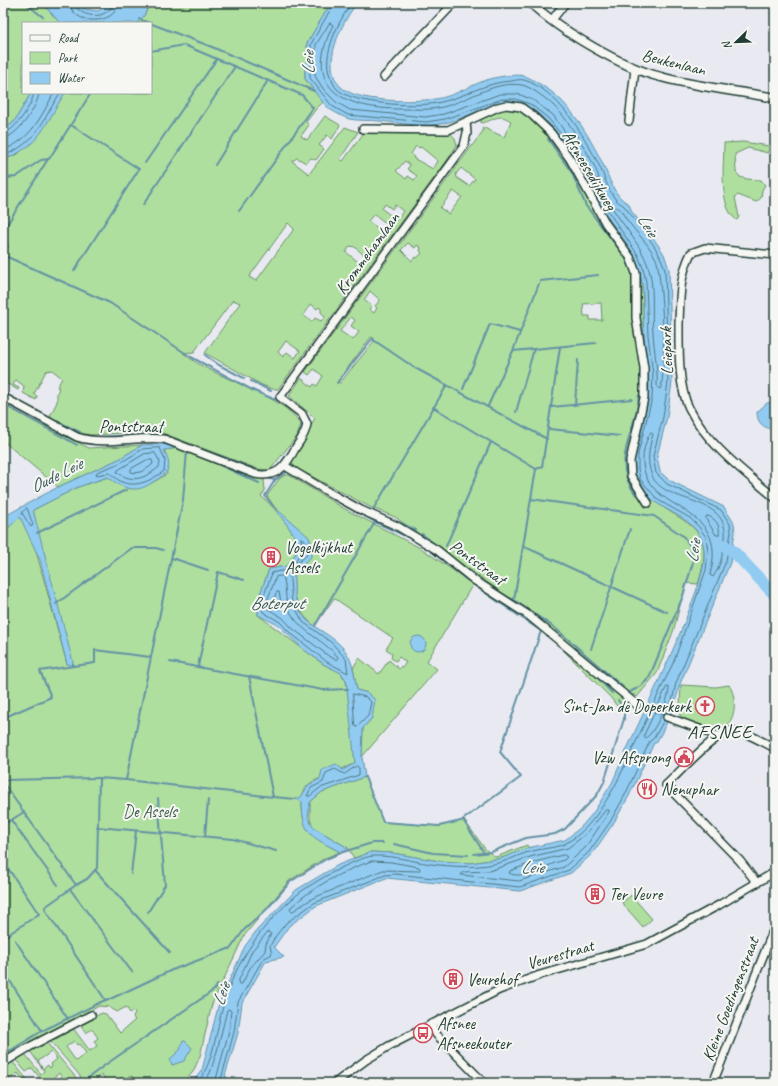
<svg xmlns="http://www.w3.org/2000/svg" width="778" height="1086" font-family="Caveat,sans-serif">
  <rect width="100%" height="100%" fill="#e9eaf1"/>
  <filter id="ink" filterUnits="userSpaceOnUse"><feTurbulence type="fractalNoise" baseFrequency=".025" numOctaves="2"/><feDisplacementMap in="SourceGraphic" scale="8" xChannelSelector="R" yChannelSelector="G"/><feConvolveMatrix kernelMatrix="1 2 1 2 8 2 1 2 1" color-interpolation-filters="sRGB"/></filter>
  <g filter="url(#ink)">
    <g fill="#afdf9e" stroke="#678e69" fill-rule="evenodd">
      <polygon points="3,3 42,3 60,23 23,23 23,93 31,93 14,122 3,130"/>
      <path d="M150,3h181l-24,40 1,18 -3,3v15l18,23 -7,7 -10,13 3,3 -8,11 6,4 18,-24 15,9 -8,14 -5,-4 -7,9 -1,1 5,4 -8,11 -5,-2 -5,5 -9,-5 -5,3 17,13 36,-47 13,5 -18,27 3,2 20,-27 3,-2h83l6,6 2,7 -11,17 -168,227h-6l-10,-4 -57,-32 35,-50 -7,-3 -39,52 -11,1c32,27 97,39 118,71l-4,12 -27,34 -12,-1 -101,-38 -67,4 -9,-2 -31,-17 7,-14v-9l2,-5 -2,-1 5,-9 -10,-8 -6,1 -12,23 3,2 -1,4 -13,-7 1,-7 -8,-6 -3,5 6,3 -1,2 -14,-8 -1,2v-130l6,-8 -6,-3v-83l15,-6 47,-61h86v-70h-14l7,-7zM416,146l4,2 1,-1 17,14 -5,8 -20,-11 1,-2 -3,-2zM405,161l5,4 -3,4 10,7 -3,4 -6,-4 -2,3 -10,-8zM385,204l7,5 3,-4 8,6 -6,9 -15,-11zM374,214l17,13 -5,7 -18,-13zM288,223l6,6 -38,52 -7,-4zM350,246l5,1 12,11 -5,7 -16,-13zM311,304l6,5 2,-2 2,2v3l4,5 -4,4 -6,-3 -3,4 -9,-7zM286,341l14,10 -5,7 -8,-6 -4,5 -5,-5z"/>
      <path d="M508,108c18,2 30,15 42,28l13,20 30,53 41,62 6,-1 2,12 2,53 5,40 -1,23 -3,18v76c34,35 74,27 53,92l-12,-1 -13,49 -16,41 -20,24 -4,-3 -11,19 -11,-15 -68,-68 -34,-22 2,-9 -116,-82 -23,-9 -78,-41 -3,-7 24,-42 -26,-22 12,-18 11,9 2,-3 3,2 6,-10 -9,-7 -5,6 -4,-3 178,-241 -1,-4 22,10 7,-16c-14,-9 -16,0 -30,2v-6l20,-8zM461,168l14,11 -6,7 -12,-8 -1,-4zM453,191l9,6 -13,17 -9,-6zM408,243l7,5 2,-3 4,3 -1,3 2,2 -5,5 -2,-1 -3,4 -11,-11zM370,291l10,9 -5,6 2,2 -3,5 -5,-4 3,-3 -8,-6zM601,303l1,17h-12v-4h-6l-1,-12zM351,317l4,3 -4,6 8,6 -6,8 -13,-9zM371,337l3,1v3l-34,42 -3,-1z"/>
      <path d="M743,142l26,4 -1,7 -20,-5 -13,6 1,18 4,5 7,2 14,1 4,5 -3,5 -1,8 -5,4 -18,-7 -3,2 4,20 -2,3c-19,-11 -13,-58 -13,-77z"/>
      <polygon points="3,405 89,448 142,445 119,459 58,487 3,441"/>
      <path d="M179,448l9,4 -2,4 9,-7 69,31 1,11 -4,5c16,14 32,32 38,53l-12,17 -18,3 -11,31v15l65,49 17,8 6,9 6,42 3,40c-11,6 -41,16 -47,22 -6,7 -6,13 -6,20 0,28 16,35 38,47l-15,6 -36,23 -45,55 -32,68 -12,52 -7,16 -10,11h-48l2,-1 -5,-6 -9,3 -2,-2 -6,6h-16l6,-4 -3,-4 -6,4 2,4h-33l-6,-10 -5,4 4,6h-22l5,-4 -9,-11 -6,4 -11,-13 10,-5 16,20 3,-3 -14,-20 17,-8 31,37 3,-3 -30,-35 22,-14 17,23 7,-5 -3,-5 4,-3 -6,-9 -6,4 -6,-9 22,-11 4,1 14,19 15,-13 -2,-3 2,-3 -2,-3 -3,2 -4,-6 -9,5 -8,-5 -10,-1 -96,53v-528l17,-15 8,6 39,142 -34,-154 45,-23 30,-10c24,17 35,12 59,-3l-3,-24zM74,1041l3,4 2,-1 7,9 -10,8 -10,-14zM51,1052l6,7 -6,5 1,2 -2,2 -2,-3 -5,4 -5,-8z"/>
      <path d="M285,475h4l54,33 79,41 51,35 -46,77 10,8 -75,88 1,-29 9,-10 -4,-25 -11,-3 -4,-22 6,-10 20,16 10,-14 10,9 2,-3 2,1 3,-5 -7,-5 -3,4 -5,-3 1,-5 -6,-4 7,-11 -59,-40 -19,28c-18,-12 -24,-36 -20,-56l9,-6 7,-19 -2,-7 -33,-29 -9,-13 12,-17z"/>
      <path d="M681,685l35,2 13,-2c8,12 8,36 -7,44 -6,3 -30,-4 -36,-8 -4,-2 -7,-8 -9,-11l3,-5z"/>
      <polygon points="365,777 383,822 440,826 464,820 486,850 496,857 527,845 529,848 502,858 471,863 439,861 392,853 371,852 354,858 348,848 313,827 310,819 310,802 322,792"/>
      <polygon points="631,895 652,919 643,927 622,903"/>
      <polygon points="12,1061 30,1083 25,1083 18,1073 8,1080 3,1073 3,1067"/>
    </g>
    <g fill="#92cbf2" stroke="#6492a6">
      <polygon points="42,3 77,3 85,9 98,11 110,3 150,3 144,16 137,23 60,23"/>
      <path d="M331,3h26c-15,19 -37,62 -17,83 16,17 73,16 95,13 20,-2 39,-17 59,-21 8,-2 24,-4 31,-2 6,2 13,7 18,10 28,17 45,49 59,76 8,16 11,34 27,42l3,8 22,27 10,15 5,15 3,113 -5,35 -10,39 3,16 9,8 55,27 10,16 1,9 -5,31 -50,121c-5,22 -13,40 -24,59h-2l-25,53 -16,28 -21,30 -21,19 -51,18 -134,-13 -70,28 -27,20 -15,21 10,10 -18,4 -24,42 -4,30 -13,43 2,1 -4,6h-31l10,-13 17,-67 26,-57 12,-16 39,-40 42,-25 33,-13 21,1 47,8 32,2 31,-5 25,-10 38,-8 16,-13 12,-14 19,-30c23,-55 51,-107 73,-162 6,-17 14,-35 18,-53 11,-60 -53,-48 -67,-91 -9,-25 10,-53 12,-79 3,-22 -3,-43 -4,-65 -2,-20 1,-41 -4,-61 -6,-24 -26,-44 -39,-64 -19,-30 -40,-86 -74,-101 -28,-12 -55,10 -82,16 -22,5 -44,0 -66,-2 -10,-1 -20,0 -30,-2 -6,-2 -13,-6 -18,-9 -11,-8 -17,-21 -26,-31v-15l3,-3 -1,-18z"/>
      <path d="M31,93h34c-21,32 -23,52 -62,67v-30l11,-8z"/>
      <path d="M775,402v28c-11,-2 -18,-6 -18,-18l10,-9z"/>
      <path d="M163,444l16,4 -15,2c9,17 5,23 -11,32 -4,3 -11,7 -17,7 -11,1 -20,-6 -28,-12l-30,10 -45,23 41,156 -7,-2 -27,-104 -20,-43 -17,16v-16l55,-30 61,-28 23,-14z"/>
      <path d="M273,506l36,31 2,8v12l-16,13c-3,15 0,41 13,51 14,12 33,19 41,36 5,10 6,23 8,33l11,3 7,7 -3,18 -9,10 -1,29 3,20 -43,15 -12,10 -2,16 5,9 35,21 -8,4c-27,-15 -38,-16 -38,-50l-6,-3 5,-2 7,-12 12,-6 2,-9 14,-6 7,6 12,-7 -9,-83 -5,-7 -16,-8 -22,-16 -25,-24 -20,-10v-15l11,-31 18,-3 12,-17 -4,-13z"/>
      <circle cx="418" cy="644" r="8"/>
      <polygon points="183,1041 185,1041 192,1048 184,1061 172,1065 170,1059 180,1050"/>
    </g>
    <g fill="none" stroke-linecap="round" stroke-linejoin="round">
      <g stroke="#4d7680" stroke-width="1">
        <path d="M70,3c1,23 47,23 48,0"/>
        <path d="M75,3c1,10 16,14 25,12 4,-1 8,-4 11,-7l2,-5"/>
        <path d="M352,3c-13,16 -31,53 -22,73 2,4 4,10 7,13 16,16 79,18 100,14 27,-5 47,-21 75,-22 4,-1 9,-2 12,-1 34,10 60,56 75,85 5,11 9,25 17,35 2,3 7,4 9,7 14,20 34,39 40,63l3,112 -5,35 -10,39 3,17 11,11 54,26 9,14 1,8 -5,29 -50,122 -4,18 -5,12"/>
        <path d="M330,23l3,2c-33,67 15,85 74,84 10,0 21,1 31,-1 28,-5 54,-28 84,-23 10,2 30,18 37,26 10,11 38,54 40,68h-4l-10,-19 -32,-45 -20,-15 -15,-6h-18l-56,20 -19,3 -75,-7 -14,-8 -12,-12 -9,-14 1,-31z"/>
        <path d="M3,133c12,-1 29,-28 31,-40"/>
        <path d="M3,138c14,0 35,-32 36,-45"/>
        <path d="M3,150c28,-10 37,-32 51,-57"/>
        <path d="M3,156c34,-13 39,-35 57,-63"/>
        <path d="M614,206l6,3c10,19 27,31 36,50 6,13 11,121 4,130l-3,-2c1,-18 -3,-36 -4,-54 -2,-22 2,-46 -5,-67 -7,-21 -23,-38 -35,-57z"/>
        <path d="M651,432l2,2c-4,14 -7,27 -1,42 14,31 83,17 72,69 -2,12 -4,22 -11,32l-3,-2c21,-76 -69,-59 -67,-117 0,-8 4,-21 8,-26z"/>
        <path d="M160,448l5,12 -1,11c-12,9 -27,17 -42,11 -4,-2 -8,-6 -13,-9l-13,2 1,-3 23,-9 23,-14z"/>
        <path d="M155,453l5,9 -1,5c-13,11 -27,17 -42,5l1,-2 26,-16z"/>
        <path d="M147,460h5l1,4c-6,5 -14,11 -22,8v-3z"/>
        <polygon points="27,508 33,525 31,527 22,513"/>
        <path d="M707,516c8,1 14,10 12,19h-3l-10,-16z"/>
        <polygon points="301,538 305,540 307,555 297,563 296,560 303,549"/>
        <polygon points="289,570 292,602 303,622 332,643 346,659 348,673 327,662 288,631 280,622 263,612 262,601 272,573"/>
        <path d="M283,576c3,8 2,19 4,28 8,26 35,34 51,53l-1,3 -7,-3 -38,-29 -9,-10 -15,-9 -1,-8 9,-24z"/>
        <polygon points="279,592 282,607 280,609 273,605 276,593"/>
        <path d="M668,687l1,2c-1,12 -14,45 -24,49l-1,-3 22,-47z"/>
        <polygon points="353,694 366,697 371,702 368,716 357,727 355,726"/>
        <polygon points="357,766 359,768 359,775 320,788 310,796 307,796 311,788 323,782 326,773 335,769 344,774"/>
        <polygon points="606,810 609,810 609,812 585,848 564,867 519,881 461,875 463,872 489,871 530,857 568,848 587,833"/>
        <path d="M564,855l3,2 -3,3c-14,3 -42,21 -55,13l1,-2 21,-8z"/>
        <path d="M372,861l19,1 28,5 1,3 -2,1 -35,-1 -70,28 -20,13 -3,-1v-2c21,-20 54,-38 82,-47z"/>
        <polygon points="268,932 271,934 266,944 265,951 250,968 242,984 239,984 238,982 252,951"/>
        <path d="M198,1083c16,-22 18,-52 25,-77 12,-44 40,-83 75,-112 12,-10 59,-37 75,-38 22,-1 44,7 66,9 21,2 42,3 63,-3 10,-3 20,-9 31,-11 10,-3 26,-3 35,-9 21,-12 36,-37 48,-58l58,-123 32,-91 2,-18 -2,-15 -7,-10 -9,-9 -32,-18 -18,-21 -2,-10v-15l14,-56 1,-24 -5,-39 -2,-53 -3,-14 -5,-13 -35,-51 -22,-41 -16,-24 -17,-21 -18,-14 -14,-5h-14l-57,20 -19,3 -78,-7 -16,-9 -22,-28v-12l2,-5 -1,-17 23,-41"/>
        <polyline points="204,1083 210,1073 217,1051 227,1010 229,1009 231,1011 229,1031 215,1083"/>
        <polyline points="220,1083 234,1032 238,1002 263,959 272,954 270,946 275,937 286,923 314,903 385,875 395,874 520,887 569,870 589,852 610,822 625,795 650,741 654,738 664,720"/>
      </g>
      <g stroke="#6492a6" stroke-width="2">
        <polyline points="25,3 43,17"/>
        <polyline points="139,19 212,47 314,91"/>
        <polyline points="151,51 184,45 302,95 313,108 239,211"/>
        <polyline points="71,125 139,169 74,271"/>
        <polyline points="548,139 572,173 586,206 625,257 631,270"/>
        <polyline points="145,163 216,60"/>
        <polyline points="215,165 267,82"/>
        <polyline points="3,178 16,177 41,160 49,159 91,93"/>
        <polyline points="143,205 234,68"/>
        <polyline points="3,231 48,159"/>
        <polyline points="3,255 110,303 191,357 254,391 279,401 301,418"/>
        <polyline points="596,343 513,351 540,281 598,275"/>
        <polyline points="205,355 219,365 244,378"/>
        <polyline points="251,381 271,391"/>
        <polyline points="337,383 372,339 415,368 547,439"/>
        <polyline points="463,389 490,324 520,332"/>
        <polyline points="3,404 77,445"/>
        <polyline points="575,405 578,360"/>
        <polyline points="488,406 513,351"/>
        <polyline points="433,407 536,469 542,467 560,347"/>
        <polyline points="552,407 632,399"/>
        <polyline points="516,412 534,349"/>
        <polyline points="50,418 80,432"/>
        <polyline points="549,429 620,436"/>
        <polyline points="100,437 158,434 212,453"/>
        <polyline points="295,443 301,430 303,421"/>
        <polyline points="215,454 260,471 268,471"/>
        <polyline points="209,460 259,483"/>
        <polyline points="536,469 514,600 555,628 623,687"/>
        <polyline points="272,470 278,467 292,447"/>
        <polyline points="303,473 355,503"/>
        <polyline points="270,479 275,480 265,496 273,506"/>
        <polyline points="275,480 288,471"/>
        <polyline points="308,484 375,522"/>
        <path d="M636,495c-27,-35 1,-63 3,-100"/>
        <polyline points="531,499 654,516 683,536 691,547 693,562 683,596 649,678 641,686 630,692"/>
        <polyline points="367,509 372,511 380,498 447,385"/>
        <polyline points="372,511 416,530"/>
        <polyline points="37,533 126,490"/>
        <polyline points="422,534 465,568"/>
        <polyline points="446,546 491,442"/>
        <polyline points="523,546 667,612"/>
        <polyline points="426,547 467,580"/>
        <polyline points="172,558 208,570"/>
        <polyline points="470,571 481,581"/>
        <polyline points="505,596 514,600"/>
        <polyline points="56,604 132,548 156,548 163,550"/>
        <polyline points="315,626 375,522 412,539"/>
        <polyline points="591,649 630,529"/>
        <polyline points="170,662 323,690 348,689"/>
        <polyline points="74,666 95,663 95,650 150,657"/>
        <polyline points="198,666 218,572 244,580"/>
        <polyline points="595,675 612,693"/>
        <polyline points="249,676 273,797 296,799"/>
        <polyline points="3,718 51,697 40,671 74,666 73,664"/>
        <polyline points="365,777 383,822 439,826 461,821 521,777 500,752 541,631 474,585"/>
        <polyline points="3,780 99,778"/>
        <polyline points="126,780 273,797"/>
        <polyline points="3,783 76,885 45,907 46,911 106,1001 172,970 231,948 244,930 267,909 290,882 326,859 340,853 372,843 383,843"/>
        <polyline points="11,820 58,885"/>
        <polyline points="463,820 483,851"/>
        <polyline points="3,825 24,812"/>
        <polyline points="97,827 233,839 276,851"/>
        <polyline points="205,836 208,800"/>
        <polyline points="394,844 433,853 468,855"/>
        <polyline points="474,854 491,852 526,838 555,834 565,829 597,795 604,782 624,719 624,709 618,700"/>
        <polyline points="3,861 39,914 3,938"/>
        <polyline points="95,870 170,953"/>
        <polyline points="131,874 136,831"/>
        <polyline points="76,885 87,879 97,868 99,778 126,780 183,500 187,451 188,452"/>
        <polyline points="70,889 132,972"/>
        <polyline points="148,912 165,885 158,798"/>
        <polyline points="15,940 68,1019"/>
        <polyline points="3,970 42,1031"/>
        <polyline points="3,1043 9,1051"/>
        <polyline points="3,1055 42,1031 105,1000"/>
        <polyline points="88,1078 105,1065 214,990 218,984"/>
      </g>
      <polyline stroke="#92cbf2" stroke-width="12" points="719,543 733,551 775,595"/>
      <polyline stroke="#36595a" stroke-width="1" stroke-dasharray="5 4" stroke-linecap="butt" points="646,710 665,716"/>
      <defs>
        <g id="minor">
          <polyline points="552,20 565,3"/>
          <polyline points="384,77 454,3"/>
          <polyline points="629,121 635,69"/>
          <polyline points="363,129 448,130 498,107 506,105 521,107 532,115 551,133 570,159 606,224 630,257 636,273 636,318 644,368 644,398 630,461 631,476 648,503"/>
          <path d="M775,255l-70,-7 -14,5c-12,24 -11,46 -12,71 0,24 -1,63 10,84 19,38 55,63 86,90"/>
          <path d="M3,397l74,40c29,9 58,-1 87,2l91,35c23,5 32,-10 41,-27 5,-7 10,-15 11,-23l-5,-10 -22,-17 184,-251 3,-13 -1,-11"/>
          <polyline points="285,466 330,493 361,510 397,526 437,550 474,580 528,615 637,705"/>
          <polyline points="667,717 718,736"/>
          <path d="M757,883l-17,-22 -74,-76c13,-12 50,-54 66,-54 14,0 30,11 43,17"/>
          <polyline points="431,1024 436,1034 484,1083"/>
          <polyline points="3,1063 31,1046 91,1015"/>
          <polyline points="335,1083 366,1060 389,1046 499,990 540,975 647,944 719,905 775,872"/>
          <polyline points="713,1083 775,926"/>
        </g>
        <path id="tertiary" d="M531,3c28,27 92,65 130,74 37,10 76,14 114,21"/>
      </defs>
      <use href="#minor" stroke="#1f3d34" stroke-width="10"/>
      <use href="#tertiary" stroke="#1f3d34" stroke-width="11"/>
      <use href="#minor" stroke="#f6f6f2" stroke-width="7"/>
      <use href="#tertiary" stroke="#f6f6f2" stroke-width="8"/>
    </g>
  </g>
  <defs>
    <symbol id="building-ring" viewBox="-11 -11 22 22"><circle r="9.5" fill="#f6f6f2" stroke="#d1495b" stroke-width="1.5"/><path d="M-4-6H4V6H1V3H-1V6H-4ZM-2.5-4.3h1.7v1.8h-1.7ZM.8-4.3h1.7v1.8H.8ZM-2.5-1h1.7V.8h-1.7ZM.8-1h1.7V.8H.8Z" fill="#d1495b"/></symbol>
    <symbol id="church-ring" viewBox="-11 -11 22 22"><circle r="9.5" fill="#f6f6f2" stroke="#d1495b" stroke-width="1.5"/><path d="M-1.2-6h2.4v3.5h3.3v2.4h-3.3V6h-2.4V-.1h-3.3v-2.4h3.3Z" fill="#d1495b"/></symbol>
    <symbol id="civic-ring" viewBox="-11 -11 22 22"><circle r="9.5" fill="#f6f6f2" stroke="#d1495b" stroke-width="1.5"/><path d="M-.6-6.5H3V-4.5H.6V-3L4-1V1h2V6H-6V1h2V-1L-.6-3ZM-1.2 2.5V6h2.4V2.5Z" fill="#d1495b"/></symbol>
    <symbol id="restaurant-ring" viewBox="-11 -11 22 22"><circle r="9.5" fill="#f6f6f2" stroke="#d1495b" stroke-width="1.5"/><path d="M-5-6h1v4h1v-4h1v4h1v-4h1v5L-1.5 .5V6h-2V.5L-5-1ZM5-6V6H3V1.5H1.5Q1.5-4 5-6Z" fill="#d1495b"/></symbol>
    <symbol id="bus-ring" viewBox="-11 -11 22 22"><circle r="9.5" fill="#f6f6f2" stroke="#d1495b" stroke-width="1.5"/><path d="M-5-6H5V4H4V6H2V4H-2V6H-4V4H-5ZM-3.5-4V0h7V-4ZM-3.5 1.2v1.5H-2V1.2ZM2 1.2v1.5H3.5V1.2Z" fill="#d1495b"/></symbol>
  </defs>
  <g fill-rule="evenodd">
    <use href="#building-ring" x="260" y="546" width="22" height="22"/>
    <use href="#church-ring" x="694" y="695" width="22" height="22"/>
    <use href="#civic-ring" x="673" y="746" width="22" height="22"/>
    <use href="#restaurant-ring" x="636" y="778" width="22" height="22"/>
    <use href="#building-ring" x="584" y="883" width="22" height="22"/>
    <use href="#building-ring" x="442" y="968" width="22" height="22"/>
    <use href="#bus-ring" x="412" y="1022" width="22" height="22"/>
  </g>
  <g text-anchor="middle" stroke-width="4" stroke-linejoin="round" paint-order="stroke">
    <g font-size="17" fill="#1f3d34" stroke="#f6f6f2">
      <text transform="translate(674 62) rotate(14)" y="6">Beukenlaan</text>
      <text transform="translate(590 170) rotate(59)" y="6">Afsneesedijkweg</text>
      <text transform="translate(367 253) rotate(-54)" y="6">Krommehamlaan</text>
      <text transform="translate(666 351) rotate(-92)" y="6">Leiepark</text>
      <text x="131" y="432">Pontstraat</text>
      <text transform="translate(478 562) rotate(36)" y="6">Pontstraat</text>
      <text transform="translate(560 954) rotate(-16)" y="6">Veurestraat</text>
      <text transform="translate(730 999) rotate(-69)" y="6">Kleine Goedingenstraat</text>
    </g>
    <g font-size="17" fill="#1f3d34" stroke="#f6f6f2" text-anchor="start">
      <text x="285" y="553">Vogelkijkhut<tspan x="285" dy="20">Assels</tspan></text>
      <text x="691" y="712" text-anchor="end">Sint-Jan de Doperkerk</text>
      <text x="670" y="763" text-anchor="end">Vzw Afsprong</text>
      <text x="661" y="795">Nenuphar</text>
      <text x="609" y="900">Ter Veure</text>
      <text x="467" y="985">Veurehof</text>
      <text x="437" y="1029">Afsnee<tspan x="437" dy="20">Afsneekouter</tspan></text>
    </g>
    <g font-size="17" fill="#3c5d49" stroke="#f6f6f2">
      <text x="150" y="817">De Assels</text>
    </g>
    <g font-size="18" font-style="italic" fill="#36595a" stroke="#f6f6f2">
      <text transform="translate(308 63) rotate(-91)" y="6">Leie</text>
      <text transform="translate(648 225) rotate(59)" y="6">Leie</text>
      <text transform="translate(56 475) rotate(-27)" y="6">Oude Leie</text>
      <text transform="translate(693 551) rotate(-80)" y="6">Leie</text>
      <text x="277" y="609">Boterput</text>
      <text x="532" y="873">Leie</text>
      <text transform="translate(221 994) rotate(-71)" y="6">Leie</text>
    </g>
    <g font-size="19" letter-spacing="1" fill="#1f3d34" stroke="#f6f6f2">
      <text x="720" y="738">AFSNEE</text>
    </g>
  </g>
  <rect width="778" height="1086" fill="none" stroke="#f6f6f2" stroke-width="16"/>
  <rect x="8" y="8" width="762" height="1070" fill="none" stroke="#1f3d34" stroke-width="1.5" filter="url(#ink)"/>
  <rect x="22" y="22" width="130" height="72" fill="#f6f6f2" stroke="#a0aca6"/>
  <rect x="30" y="35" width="20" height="6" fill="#f6f6f2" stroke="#a0aca6"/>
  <text x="58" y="42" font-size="12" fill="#1f3d34">Road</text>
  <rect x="30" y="52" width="20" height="12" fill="#afdf9e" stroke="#a0aca6"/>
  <text x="58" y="62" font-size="12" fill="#1f3d34">Park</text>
  <rect x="30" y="72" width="20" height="12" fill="#92cbf2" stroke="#a0aca6"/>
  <text x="58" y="82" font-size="12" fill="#1f3d34">Water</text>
  <g transform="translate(736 42) rotate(247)" stroke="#f6f6f2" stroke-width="3" paint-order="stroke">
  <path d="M0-3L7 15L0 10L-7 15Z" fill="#1f3d34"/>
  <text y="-6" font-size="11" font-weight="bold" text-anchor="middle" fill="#1f3d34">N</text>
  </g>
</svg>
